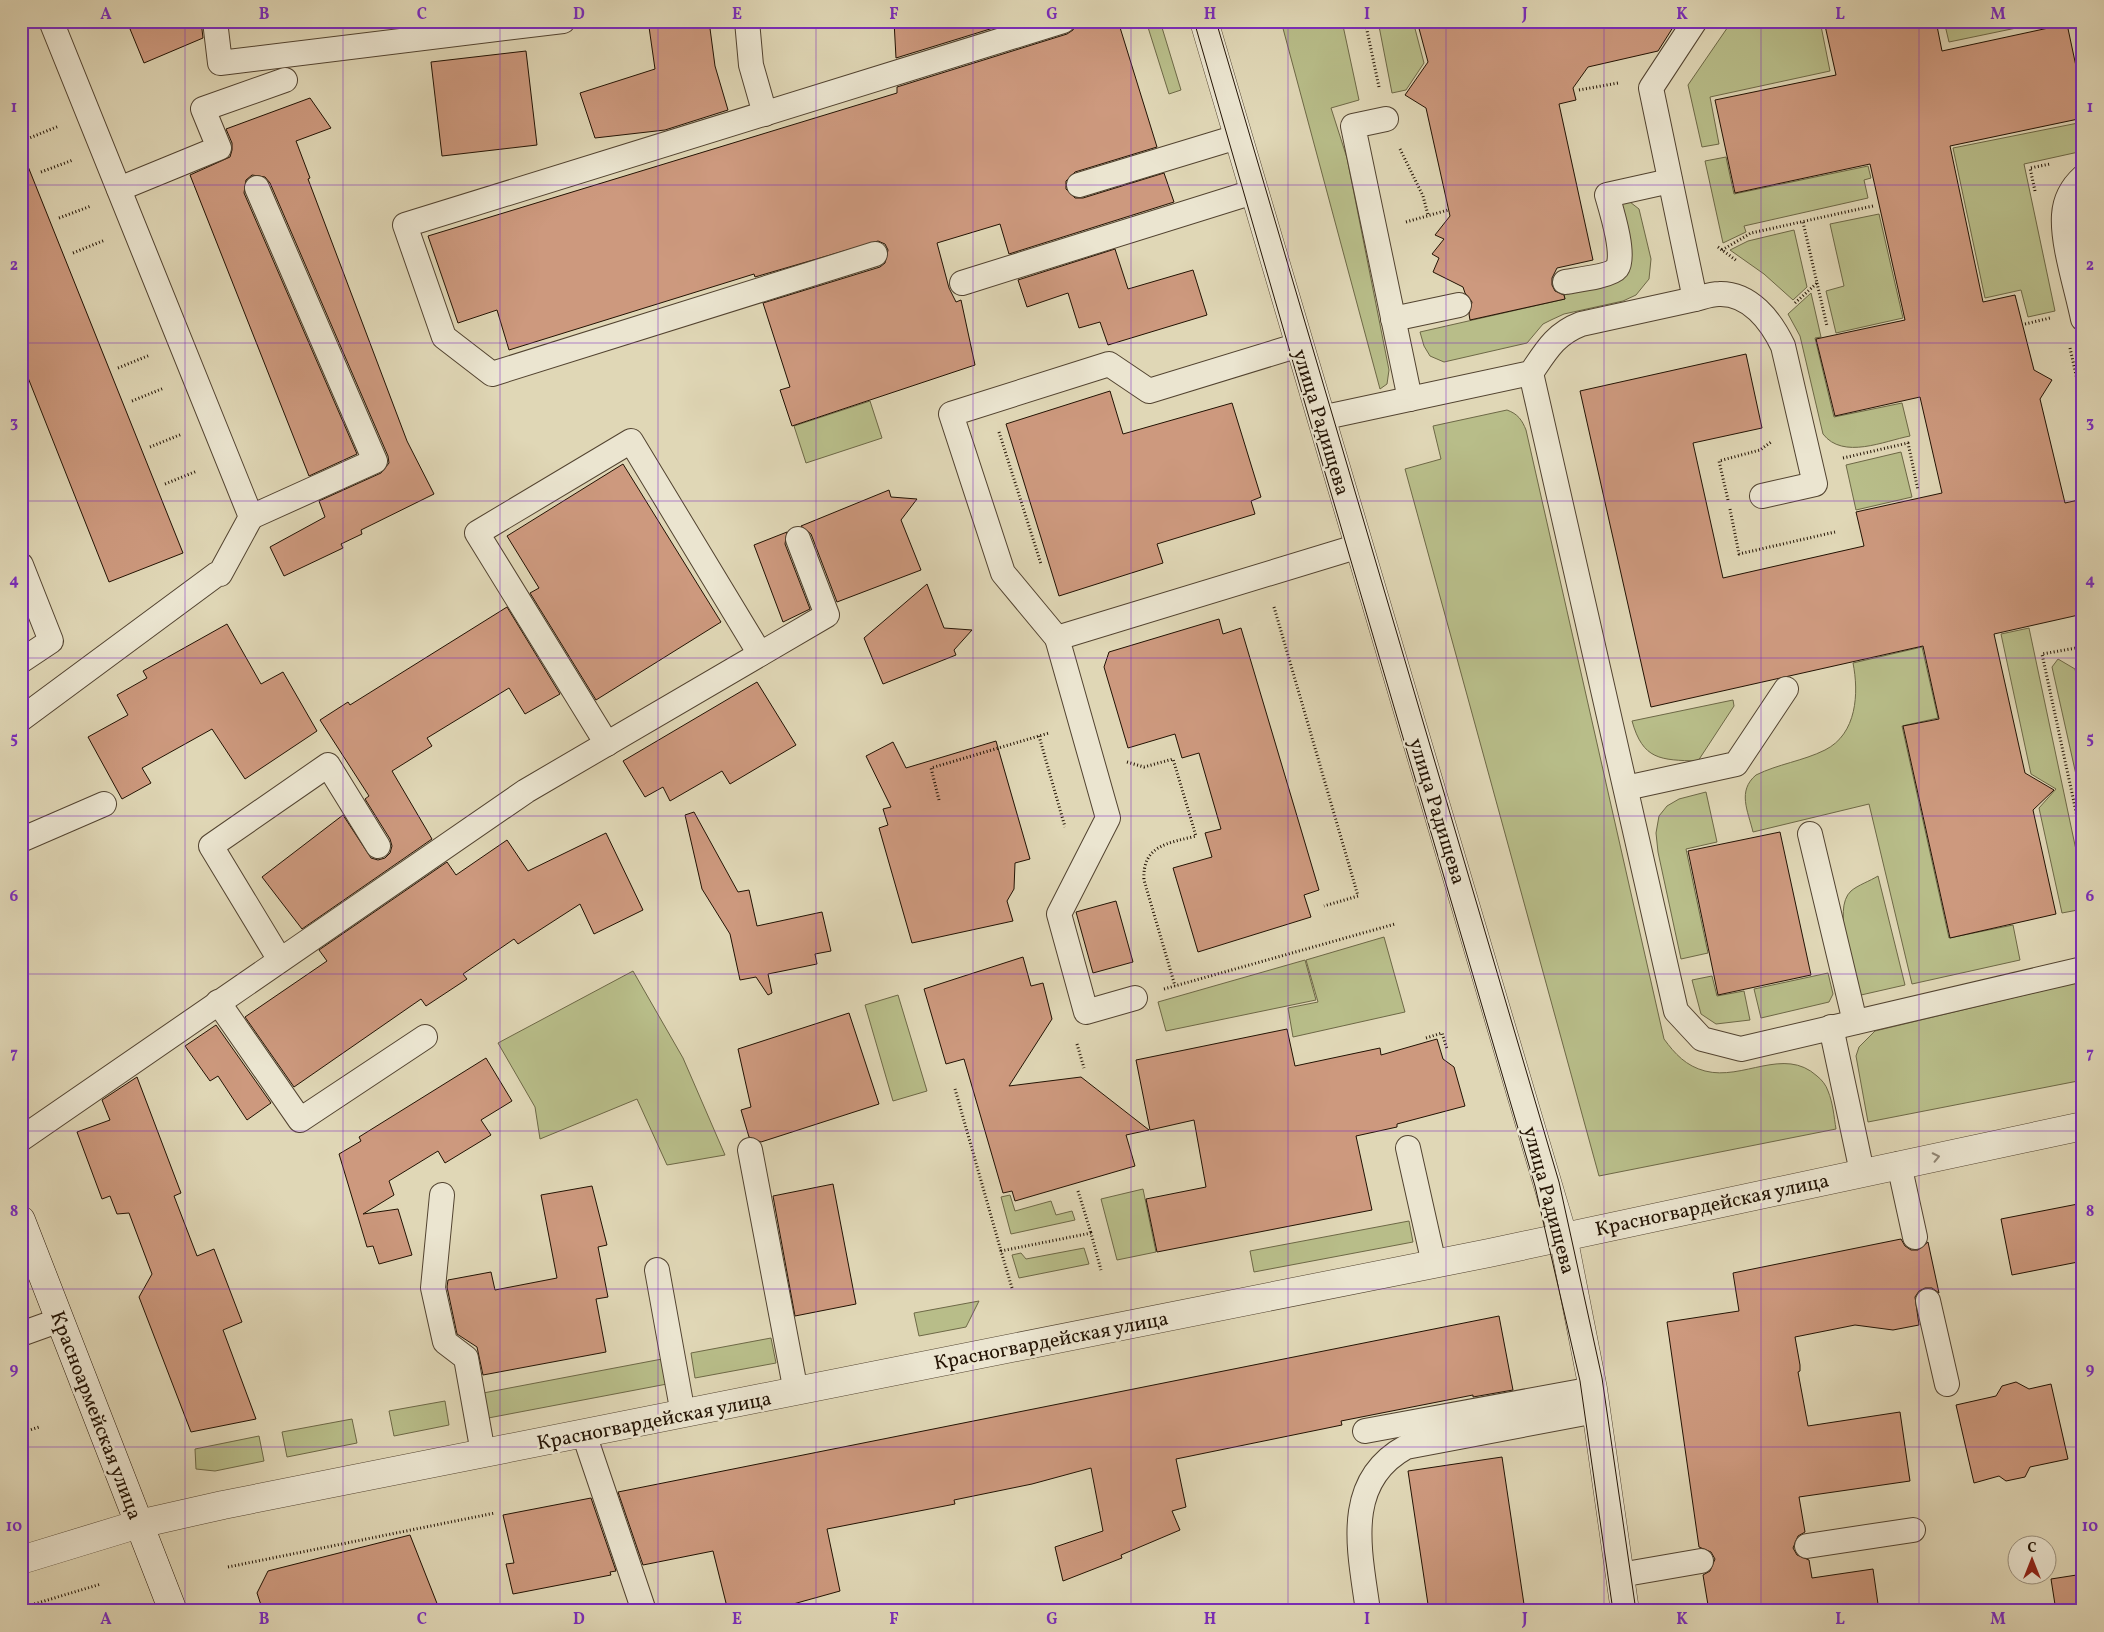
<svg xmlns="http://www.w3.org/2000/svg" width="2104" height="1632" font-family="Vollkorn,serif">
  <rect width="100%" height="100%" fill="#e0d7b6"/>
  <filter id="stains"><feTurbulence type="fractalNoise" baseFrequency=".004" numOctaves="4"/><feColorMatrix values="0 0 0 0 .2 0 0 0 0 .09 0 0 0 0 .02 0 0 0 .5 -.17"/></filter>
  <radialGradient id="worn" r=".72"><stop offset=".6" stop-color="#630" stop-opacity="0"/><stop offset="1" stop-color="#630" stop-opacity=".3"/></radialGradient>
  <g fill="#b8bd89" stroke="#6d6846">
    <polygon points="1146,21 1160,21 1181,90 1169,94"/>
    <polygon points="1281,21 1342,21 1359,100 1331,108 1347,158 1389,370 1387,384 1380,389"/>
    <polygon points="1378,21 1413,21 1424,63 1406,90 1392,93"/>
    <polygon points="1732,21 1820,21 1830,71 1710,97 1719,144 1702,147 1688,85"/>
    <polygon points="1944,21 2050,21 1949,42"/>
    <polygon points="2083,122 2083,151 2024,164 2055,311 2028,317 2021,290 1985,298 1953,148"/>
    <polygon points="1726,157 1734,194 1868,166 1871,178 1864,180 1868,198 1744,226 1746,232 1723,243 1705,161"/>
    <polygon points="1620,202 1630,202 1639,209 1651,259 1649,279 1636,295 1623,301 1564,314 1551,320 1543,324 1527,343 1444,362 1430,356 1424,346 1420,332 1565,299 1564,295 1612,283"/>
    <polygon points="1879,214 1903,318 1836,333 1826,291 1844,286 1830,224"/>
    <polygon points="1794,230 1807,287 1793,300 1764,274 1730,250 1748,241"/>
    <path d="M1811,293l10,44 -6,1 19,79 68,-14 8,33c-26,5 -67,24 -87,-2l-23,-98 -12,-22z"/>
    <polygon points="870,401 882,438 806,463 794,426"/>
    <path d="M1507,410c11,4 15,10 19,20l138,609c11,15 22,27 41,32 38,10 79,-25 112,5 5,4 9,9 11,15 5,12 6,26 8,38l-237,47 -194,-707 36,-10 -8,-33z"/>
    <polygon points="1901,452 1912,497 1856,510 1846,465"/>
    <polygon points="2029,628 2083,883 2083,909 2062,913 2039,808 2056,789 2031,774 2001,634"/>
    <path d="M1922,647l16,71 -36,8 47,212 64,-13 7,35 -108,24 -43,-180 -116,28c-5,-21 -16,-41 3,-57 22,-11 47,-14 69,-25 32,-16 34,-57 28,-87z"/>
    <polygon points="2058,659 2075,669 2083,705 2083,806 2052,667"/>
    <path d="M1733,700l1,6 -36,55c-38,-1 -55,-1 -66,-40z"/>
    <polygon points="1706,792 1717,842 1686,849 1708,953 1681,959 1658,852 1656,833 1659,816 1667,806 1679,799"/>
    <path d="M1878,876l27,109 -44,10c-6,-24 -30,-86 -10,-104 7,-6 19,-10 27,-15z"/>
    <polygon points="1384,937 1405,1012 1293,1037 1288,1008 1318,1002 1306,960"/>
    <polygon points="1305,960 1316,1000 1166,1031 1158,1002"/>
    <polygon points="633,971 683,1058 725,1155 667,1165 637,1099 540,1139 535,1107 498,1043"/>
    <polygon points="1828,973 1833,994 1829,1002 1761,1018 1754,989"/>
    <polygon points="1712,976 1717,996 1744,991 1750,1020 1716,1024 1701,1014 1692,980"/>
    <polygon points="2083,981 2083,1080 1868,1122 1856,1056 1859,1047 1875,1031"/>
    <polygon points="898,995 927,1091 893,1101 865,1005"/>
    <polygon points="1143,1189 1156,1252 1117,1260 1101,1199"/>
    <polygon points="1010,1195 1015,1211 1051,1201 1056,1215 1072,1211 1075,1220 1011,1234 1001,1197"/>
    <polygon points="1409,1221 1413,1242 1254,1272 1250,1251"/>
    <polygon points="1084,1248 1089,1264 1019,1278 1012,1255 1021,1253 1026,1259"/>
    <polygon points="979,1301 966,1327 919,1336 914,1313"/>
    <polygon points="771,1338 776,1363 695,1378 691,1353"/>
    <polygon points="662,1359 667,1384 483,1419 478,1394"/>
    <polygon points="445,1401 449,1425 394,1436 389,1411"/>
    <polygon points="352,1419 357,1443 287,1457 282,1432"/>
    <polygon points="259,1436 264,1461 215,1471 196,1469 195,1449"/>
  </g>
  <g fill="#cd997e" stroke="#221203">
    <polygon points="150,21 201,21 203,38 144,63 130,29"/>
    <polygon points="699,21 709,21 715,66 728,110 665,130 595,138 580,93 655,69 649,27"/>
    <polygon points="894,21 1016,21 896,58"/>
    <polygon points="1076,21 1118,21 1157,147 1075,172 1066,181 1066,189 1075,198 1083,198 1164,173 1174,202 1009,254 1000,224 937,243 949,288 956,302 961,300 975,365 792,426 780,390 790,387 763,303 880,267 885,263 888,250 885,244 878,241 755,277 754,274 509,350 497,310 458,323 428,236 897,93 897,87 1067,34 1073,30"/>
    <polygon points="1417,21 1677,21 1658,51 1588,67 1573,88 1576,100 1559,104 1593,260 1557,268 1552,278 1552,285 1555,291 1564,295 1565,299 1470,320 1469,314 1472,302 1465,293 1463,287 1433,272 1439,258 1432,254 1444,239 1435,235 1450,216 1426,108 1405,95 1428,62"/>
    <polygon points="1824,21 1936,21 1942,51 2067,24 2083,99 2083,118 1950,146 1983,302 2015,295 2034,370 2052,380 2040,399 2065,503 2083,499 2083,614 1994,634 2025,773 2054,790 2033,810 2056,914 1950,938 1903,726 1939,719 1923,646 1651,707 1580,391 1746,354 1762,428 1693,443 1723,578 1864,546 1856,512 1942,493 1920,397 1835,416 1816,339 1905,320 1870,164 1735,193 1715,100 1836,75"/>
    <polygon points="526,51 537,145 442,156 431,62"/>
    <polygon points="310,98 331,128 296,141 310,178 308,179 407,441 434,494 361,530 362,534 341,544 343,548 284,576 270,547 325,517 319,501 381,473 389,463 388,456 270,183 265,177 252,175 246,180 244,193 357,454 309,476 190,175 230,157 232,150 232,143 226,129"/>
    <polygon points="21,149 183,553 109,582 21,360"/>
    <polygon points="1115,249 1128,289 1193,270 1207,315 1108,345 1100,322 1079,328 1068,293 1027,307 1018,280"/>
    <polygon points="1110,391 1123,434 1232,403 1261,497 1251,501 1255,514 1157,544 1163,563 1059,596 1006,424"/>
    <polygon points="623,464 721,622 596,700 530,593 539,588 507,536"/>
    <polygon points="889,490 891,497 917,499 901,520 921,570 837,602 811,534 801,526"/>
    <polygon points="787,532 785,544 810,609 783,622 754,545"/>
    <polygon points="927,584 944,628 972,630 954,650 956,655 883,684 864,638"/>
    <polygon points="507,607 560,694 525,714 509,688 427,738 432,746 392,771 432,839 302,929 262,877 343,815 371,858 378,860 385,858 390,853 392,846 390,839 365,799 369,796 320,720 348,702 350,705"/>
    <polygon points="1219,619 1223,634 1241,628 1319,890 1304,895 1311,917 1198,952 1173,868 1212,857 1205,833 1221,829 1199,753 1182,758 1175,734 1128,748 1104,667 1109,652"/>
    <polygon points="227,624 261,684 283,672 317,731 245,779 212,729 142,768 151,783 122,799 88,737 128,715 117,695 147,678 143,671"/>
    <polygon points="757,682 796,745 730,784 722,771 670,801 663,787 645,797 623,761"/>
    <polygon points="996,741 1030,859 1015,863 1014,889 1007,901 1013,921 912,943 879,828 888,825 883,809 891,807 866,756 893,742 906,768"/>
    <polygon points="694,812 738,892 749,890 757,926 822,912 831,951 815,954 817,964 768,974 772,993 768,995 756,977 740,980 730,934 702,889 685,815"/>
    <polygon points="1780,832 1811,975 1718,995 1688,851"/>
    <polygon points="606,833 643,910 594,934 580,904 518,944 514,939 463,974 467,979 426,1006 421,999 294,1087 245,1017 327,961 319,950 447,862 456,875 507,840 528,871"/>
    <polygon points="1116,901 1133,962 1093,973 1076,912"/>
    <polygon points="1023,957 1031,986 1043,983 1052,1019 1009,1086 1081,1077 1149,1130 1126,1135 1135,1166 1015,1201 1012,1191 1003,1193 964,1059 946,1064 924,989"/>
    <polygon points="849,1013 879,1104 761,1142 749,1137 741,1110 751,1107 738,1049"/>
    <polygon points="216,1025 271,1103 247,1120 218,1076 210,1081 185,1046"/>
    <polygon points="1287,1029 1295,1066 1380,1048 1381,1055 1437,1039 1443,1059 1454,1067 1465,1106 1397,1124 1397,1127 1356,1136 1372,1210 1157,1252 1146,1199 1206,1187 1194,1120 1150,1130 1136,1060"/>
    <polygon points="486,1058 512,1101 481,1120 491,1135 445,1163 438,1151 389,1181 394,1195 363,1214 398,1209 412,1255 379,1264 373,1246 367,1247 339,1154 361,1141 359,1137"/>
    <polygon points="137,1077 181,1193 174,1196 197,1256 214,1249 242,1322 223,1330 256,1419 191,1432 139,1297 152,1274 129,1213 117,1214 110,1196 102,1199 77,1132 110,1120 102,1100"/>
    <polygon points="833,1184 856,1304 795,1316 773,1196"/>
    <polygon points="592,1186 607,1245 598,1247 608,1297 596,1299 606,1352 483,1375 477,1347 457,1334 447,1287 448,1280 491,1272 495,1290 557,1278 541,1195"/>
    <polygon points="2083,1203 2083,1261 2012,1275 2001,1219"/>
    <polygon points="1901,1239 1905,1246 1911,1250 1918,1250 1928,1242 1939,1293 1932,1288 1925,1288 1919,1291 1915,1297 1919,1325 1893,1330 1855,1325 1795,1337 1800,1365 1800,1371 1798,1372 1808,1426 1900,1412 1910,1481 1799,1497 1805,1532 1798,1536 1793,1548 1797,1555 1809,1560 1812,1578 1873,1569 1879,1611 1709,1611 1703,1575 1710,1571 1715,1559 1711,1552 1699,1547 1667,1322 1739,1311 1733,1273"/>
    <polygon points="1499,1316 1513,1390 1473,1397 1473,1395 1341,1421 1342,1425 1176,1459 1186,1507 1172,1511 1180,1530 1121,1555 1122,1558 1063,1581 1055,1547 1103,1531 1091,1468 1032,1484 954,1500 955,1504 827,1529 840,1591 768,1611 728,1611 713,1551 643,1565 618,1492"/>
    <polygon points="2016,1382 2029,1389 2051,1384 2068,1459 2030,1467 2025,1477 2006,1481 1999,1476 1974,1483 1956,1405 1996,1396 2002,1386"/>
    <polygon points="1502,1457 1525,1611 1429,1611 1408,1471"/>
    <polygon points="591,1498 616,1571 610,1572 611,1575 513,1594 506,1564 514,1563 503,1515"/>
    <polygon points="410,1535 440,1611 263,1611 257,1593 268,1571"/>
    <polygon points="2083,1574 2083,1611 2056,1611 2051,1579"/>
  </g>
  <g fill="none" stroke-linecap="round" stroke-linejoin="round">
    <defs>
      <g id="service">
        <polyline points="215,21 220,63 563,21"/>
        <polyline points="747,21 751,65 765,114"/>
        <path d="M1695,21l-44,67 44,211c8,-2 16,-5 24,-5 31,-1 52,27 64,52l32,138 -53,12"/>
        <polyline points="1386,119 1353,126 1410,399"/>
        <path d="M2083,177c-11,10 -18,23 -19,38 -2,29 13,74 19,104"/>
        <polyline points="1079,185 1237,137"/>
        <polyline points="119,189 219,148 203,109 285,80"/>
        <polyline points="875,254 492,374 444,337 405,225 1063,21"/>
        <path d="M1565,282c11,-2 46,-6 52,-14 9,-12 -6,-59 -10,-73l63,-14"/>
        <polyline points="962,283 1253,192"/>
        <polyline points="1393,319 1459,305"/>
        <polyline points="1531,373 1676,1011 1702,1039 1741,1049 2083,969"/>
        <path d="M1321,418l210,-45c15,-22 24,-39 50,-49l114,-25"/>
        <polyline points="251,517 375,461 257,188"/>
        <polyline points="21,565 51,641 21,661"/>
        <polyline points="1057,638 1003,573 951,414 1109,364 1149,391 1299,345"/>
        <polyline points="21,719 217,574 220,574 251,517 51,21"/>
        <polyline points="607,744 477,533 631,441 760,654"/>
        <polyline points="1626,788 1736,764 1786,689"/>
        <polyline points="1810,834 1855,1022"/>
        <polyline points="21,840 104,804"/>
        <polyline points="280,960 211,846 328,765 378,846"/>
        <polyline points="1135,998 1086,1012 1059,914 1108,818 1057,638 1359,546"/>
        <polyline points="218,1002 300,1120 425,1037"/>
        <polyline points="1831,1027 1862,1172"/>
        <polyline points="21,1139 526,791 827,615 798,539"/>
        <polyline points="1408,1148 1434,1264"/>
        <polyline points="750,1150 796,1392"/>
        <polyline points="1899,1164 1915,1237"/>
        <polyline points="442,1195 433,1288 445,1342 466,1358 483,1453"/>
        <polyline points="657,1270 683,1414"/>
        <polyline points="1928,1301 1947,1384"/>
        <polyline points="21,1334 60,1320"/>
        <polyline points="1365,1431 1593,1389"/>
        <polyline points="584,1434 644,1611"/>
        <polyline points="1807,1546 1913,1530"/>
        <polyline points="1620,1575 1701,1561"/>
        <path d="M1368,1611c-8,-59 -26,-129 38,-164l190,-36"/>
      </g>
      <polyline id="minor" points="21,1560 139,1524 223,1505 1489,1253 2083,1126"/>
      <polyline id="tertiary" points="1204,21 1563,1236 1593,1389 1625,1611"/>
      <polyline id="secondary" points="21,1220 173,1611"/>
    </defs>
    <use href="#service" stroke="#524330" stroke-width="26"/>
    <use href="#minor" stroke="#524330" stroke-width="29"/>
    <use href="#tertiary" stroke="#524330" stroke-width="29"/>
    <use href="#secondary" stroke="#221203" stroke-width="29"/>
    <g stroke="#221203" stroke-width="3" stroke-dasharray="1 2.5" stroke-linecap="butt">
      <polyline points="1365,21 1379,87"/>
      <polyline points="2082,71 2083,71"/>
      <polyline points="1579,90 1618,83"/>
      <polyline points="27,139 59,126"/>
      <polyline points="1400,149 1423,196 1428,215"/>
      <polyline points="41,172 73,160"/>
      <polyline points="2035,191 2030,168 2050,164"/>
      <polyline points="59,218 91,206"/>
      <polyline points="1406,222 1448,210"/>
      <polyline points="1718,247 1737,261"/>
      <polyline points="1722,250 1751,233 1873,206"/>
      <polyline points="73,253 105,240"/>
      <polyline points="1817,283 1827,326"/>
      <polyline points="1795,303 1817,283 1803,222"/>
      <polyline points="2025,324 2050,318"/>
      <polyline points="2070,348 2083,406"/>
      <polyline points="118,368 150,355"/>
      <polyline points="132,401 164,388"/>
      <polyline points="999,432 1041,564"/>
      <polyline points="150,447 182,434"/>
      <polyline points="1843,458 1908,443 1918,490"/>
      <polyline points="165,484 197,471"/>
      <polyline points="1728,500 1719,461 1760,450 1771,442"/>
      <polyline points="1730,509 1739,554 1835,532"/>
      <polyline points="1274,607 1358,896 1324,906"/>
      <polyline points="2076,648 2083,646"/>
      <polyline points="2083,678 2076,648 2042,654 2083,844"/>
      <polyline points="1039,736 1065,827"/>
      <path d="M1127,762l17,5 29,-8 23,77c-27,7 -54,9 -52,44l31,106"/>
      <polyline points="939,800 931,768 1049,733"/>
      <polyline points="1164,989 1395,924"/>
      <polyline points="1426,1038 1442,1033 1447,1049"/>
      <polyline points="1077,1044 1084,1068"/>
      <polyline points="955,1089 1001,1251"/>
      <polyline points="1078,1191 1091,1233"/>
      <polyline points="1012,1288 1001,1251 1091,1233 1101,1270"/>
      <polyline points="21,1433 39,1427"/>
      <polyline points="228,1567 495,1513"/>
      <polyline points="21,1608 101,1584"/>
    </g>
    <use href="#service" stroke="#ebe5d0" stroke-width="24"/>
    <use href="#minor" stroke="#ebe5d0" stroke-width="28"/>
    <use href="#tertiary" stroke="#ebe5d0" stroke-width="28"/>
    <use href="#secondary" stroke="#ebe5d0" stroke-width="28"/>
    <g stroke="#221203" stroke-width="1">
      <polyline points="1194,21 1326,476 1535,1186 1580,1381 1613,1611"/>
      <polyline points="1216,21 1559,1182 1602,1378 1636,1611"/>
    </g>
  </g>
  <defs><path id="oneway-chevron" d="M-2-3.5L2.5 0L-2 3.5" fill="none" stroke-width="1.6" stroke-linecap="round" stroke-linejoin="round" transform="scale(1.25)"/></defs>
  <use stroke="#918674" href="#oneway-chevron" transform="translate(1936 1157) rotate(-12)"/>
  <path fill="none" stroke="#7b2cbf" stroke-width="1" stroke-opacity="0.55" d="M185,21v1590M343,21v1590M500,21v1590M658,21v1590M816,21v1590M973,21v1590M1131,21v1590M1288,21v1590M1446,21v1590M1604,21v1590M1761,21v1590M1919,21v1590M21,185h2062M21,343h2062M21,501h2062M21,658h2062M21,816h2062M21,974h2062M21,1131h2062M21,1289h2062M21,1447h2062"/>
  <g text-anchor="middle" stroke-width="5" stroke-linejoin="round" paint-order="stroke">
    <g font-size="20" fill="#221203" stroke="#ebe5d0">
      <text transform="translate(1322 422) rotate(73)" y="7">улица Радищева</text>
      <text transform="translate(1438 811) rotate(73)" y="7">улица Радищева</text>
      <text transform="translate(1550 1200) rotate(75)" y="7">улица Радищева</text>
      <text transform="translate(1712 1204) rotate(-12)" y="7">Красногвардейская улица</text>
      <text transform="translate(1051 1340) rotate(-11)" y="7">Красногвардейская улица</text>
      <text transform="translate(97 1415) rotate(69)" y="7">Красноармейская улица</text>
      <text transform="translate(654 1420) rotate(-11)" y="7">Красногвардейская улица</text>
    </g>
  </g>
  <rect width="2104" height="1632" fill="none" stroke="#e0d7b6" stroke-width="55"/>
  <g transform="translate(2032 1560)"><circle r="24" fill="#ebe5d0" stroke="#9b917e"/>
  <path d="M0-4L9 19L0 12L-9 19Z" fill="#8f2418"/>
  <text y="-8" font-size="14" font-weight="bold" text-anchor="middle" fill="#221203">С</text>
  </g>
  <rect x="28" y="28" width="2048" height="1576" fill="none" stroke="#7b2cbf" stroke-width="2"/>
  <g font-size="16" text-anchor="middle" font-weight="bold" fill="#7b2cbf">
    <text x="106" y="19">A</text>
    <text x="264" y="19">B</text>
    <text x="422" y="19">C</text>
    <text x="579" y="19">D</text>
    <text x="737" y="19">E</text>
    <text x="894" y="19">F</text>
    <text x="1052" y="19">G</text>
    <text x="1210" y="19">H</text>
    <text x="1367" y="19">I</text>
    <text x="1525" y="19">J</text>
    <text x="1682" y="19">K</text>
    <text x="1840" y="19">L</text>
    <text x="1998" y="19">M</text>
    <text x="14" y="112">1</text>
    <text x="2090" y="112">1</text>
    <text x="14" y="270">2</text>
    <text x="2090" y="270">2</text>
    <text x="14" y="427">3</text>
    <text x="2090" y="427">3</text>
    <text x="14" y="585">4</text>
    <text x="2090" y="585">4</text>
    <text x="14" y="743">5</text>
    <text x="2090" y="743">5</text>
    <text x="14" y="901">6</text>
    <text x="2090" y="901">6</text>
    <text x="14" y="1058">7</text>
    <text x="2090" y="1058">7</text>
    <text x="14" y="1216">8</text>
    <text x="2090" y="1216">8</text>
    <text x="14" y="1374">9</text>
    <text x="2090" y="1374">9</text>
    <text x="14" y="1531">10</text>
    <text x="2090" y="1531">10</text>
    <text x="106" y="1624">A</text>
    <text x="264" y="1624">B</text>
    <text x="422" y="1624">C</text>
    <text x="579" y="1624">D</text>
    <text x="737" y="1624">E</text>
    <text x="894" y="1624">F</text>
    <text x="1052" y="1624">G</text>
    <text x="1210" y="1624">H</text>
    <text x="1367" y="1624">I</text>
    <text x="1525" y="1624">J</text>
    <text x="1682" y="1624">K</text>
    <text x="1840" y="1624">L</text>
    <text x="1998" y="1624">M</text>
  </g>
  <rect width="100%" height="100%" filter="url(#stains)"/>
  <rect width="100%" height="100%" fill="url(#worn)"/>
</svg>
